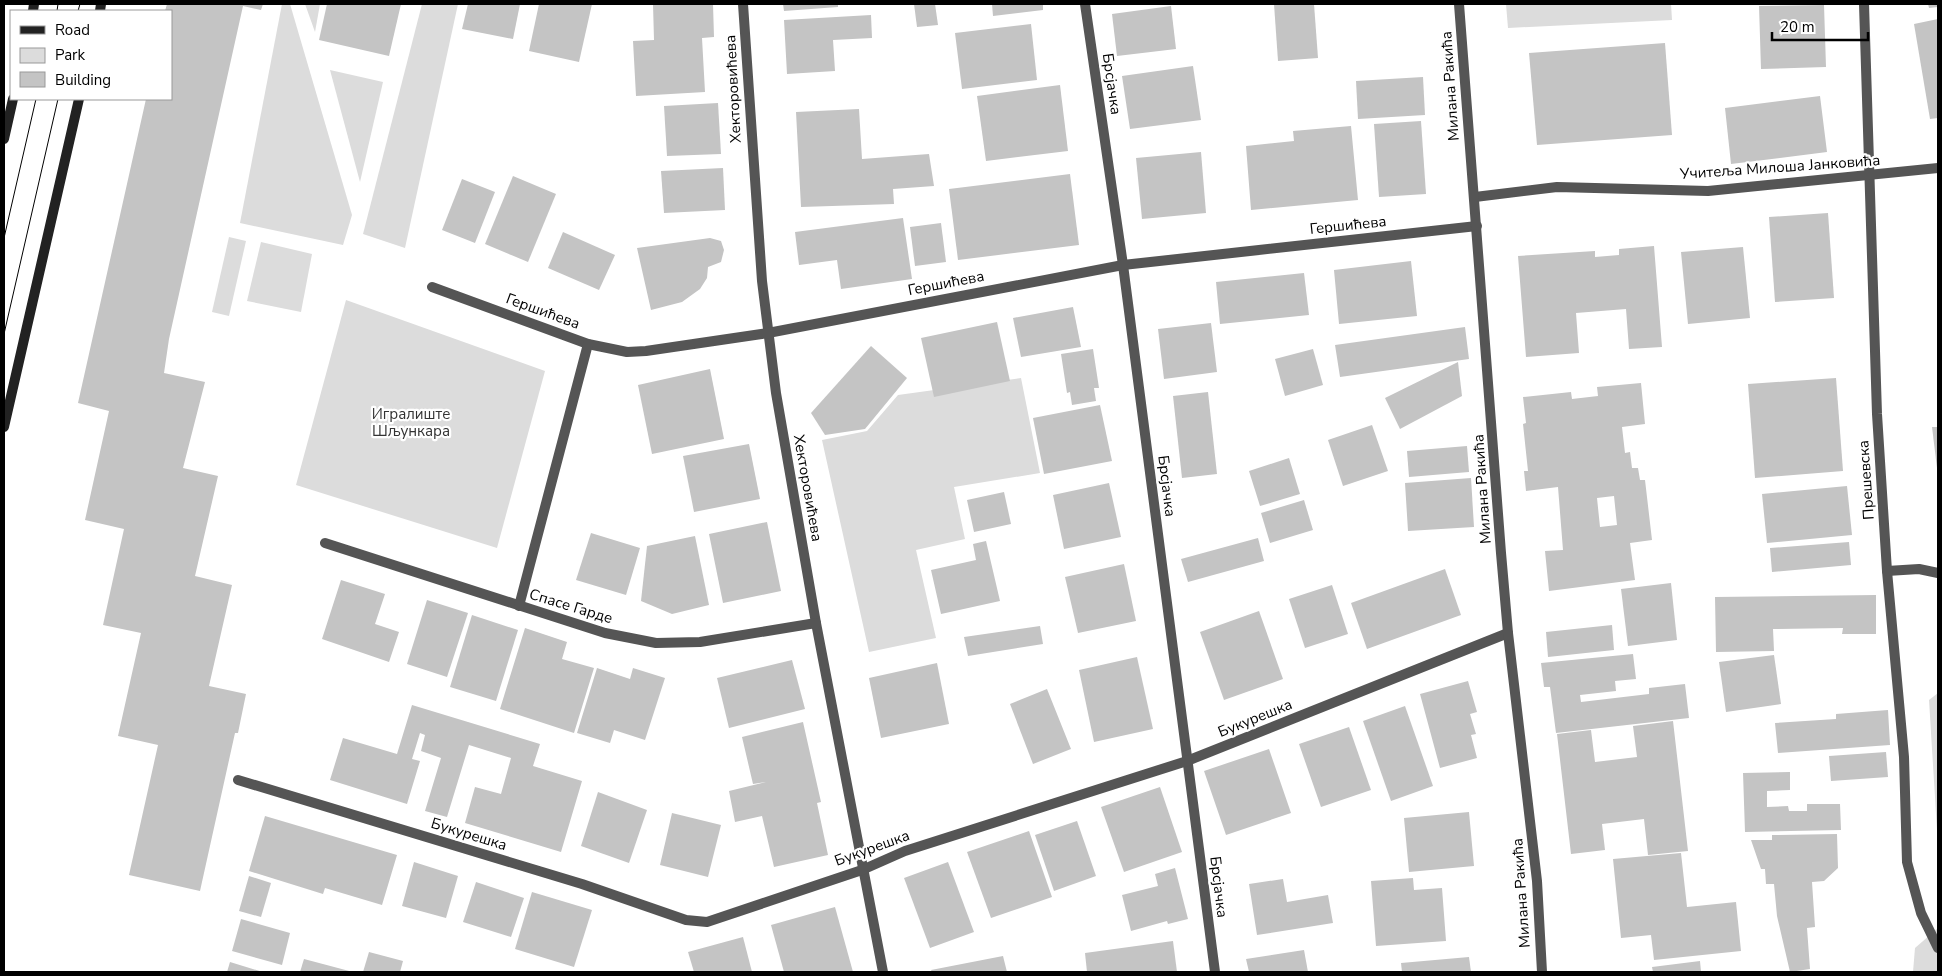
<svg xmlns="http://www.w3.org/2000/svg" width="1942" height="976" font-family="'Nunito Sans',sans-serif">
  <rect width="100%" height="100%" fill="#fff"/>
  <g fill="#dcdcdc">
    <polygon points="282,4 290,4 352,215 343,245 240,223"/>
    <polygon points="305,4 320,4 315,32"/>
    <polygon points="422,4 458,4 405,248 363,234"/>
    <polygon points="1506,4 1671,4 1672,20 1508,28"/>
    <polygon points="330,70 383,82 360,182"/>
    <polygon points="229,237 246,241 229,316 212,312"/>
    <polygon points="261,242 312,254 301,312 247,301"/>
    <polygon points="346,300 545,371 497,548 296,485"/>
    <polygon points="1021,378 1040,473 954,487 965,539 916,550 936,638 869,652 822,440 867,431 898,395"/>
    <polygon points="1938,693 1938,846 1929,700"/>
    <polygon points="1938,928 1938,972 1913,972 1915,948"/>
  </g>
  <g fill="#c4c4c4" fill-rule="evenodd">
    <polygon points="167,4 263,4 261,10 243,6 169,339 164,373 205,382 183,468 218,476 195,576 232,585 209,686 246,694 238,733 235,733 200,891 129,875 158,745 118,736 141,633 103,625 124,529 85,520 109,411 78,403 146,99 171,99 171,11 165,11"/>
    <polygon points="327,4 401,4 389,56 319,40"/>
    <polygon points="468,4 520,4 513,39 462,29"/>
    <polygon points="539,4 592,4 579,62 529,51"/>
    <polygon points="653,4 713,4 714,37 702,38 705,92 636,96 633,41 654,40"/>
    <polygon points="783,4 838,4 838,7 784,11"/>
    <polygon points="914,4 935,4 938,25 917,27"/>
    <polygon points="992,4 1043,4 1043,10 993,16"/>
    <polygon points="1274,4 1314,4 1318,58 1278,61"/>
    <polygon points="1928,4 1938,4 1938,7 1929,8"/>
    <polygon points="1824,5 1826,67 1761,69 1759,6"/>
    <polygon points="1171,6 1176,49 1117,56 1112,14"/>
    <polygon points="871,15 872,38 833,40 835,71 787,74 784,20"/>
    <polygon points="1938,19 1938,118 1930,119 1914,24"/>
    <polygon points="1031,24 1037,80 962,89 955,33"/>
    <polygon points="1665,43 1672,135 1537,145 1529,53"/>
    <polygon points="1193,66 1201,120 1130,129 1122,76"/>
    <polygon points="1423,77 1425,115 1358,119 1356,81"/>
    <polygon points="1060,85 1068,151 986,161 977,96"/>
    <polygon points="1820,96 1827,152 1731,164 1725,108"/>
    <polygon points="718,103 721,154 667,156 664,106"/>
    <polygon points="859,109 862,159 929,154 934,186 893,189 894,204 801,207 796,112"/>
    <polygon points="1421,121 1426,194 1379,197 1374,124"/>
    <polygon points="1351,126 1358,200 1251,210 1246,146 1294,141 1293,131"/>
    <polygon points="1201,152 1206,213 1142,219 1136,158"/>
    <polygon points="723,168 725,210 664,213 661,171"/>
    <polygon points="1070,174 1079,245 958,260 949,189"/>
    <polygon points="513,176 556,194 528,262 485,244"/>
    <polygon points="462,179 495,192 475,243 442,230"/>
    <polygon points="1828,213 1834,298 1775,302 1769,217"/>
    <polygon points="903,218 912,279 841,289 837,260 799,265 795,232"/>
    <polygon points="941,223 946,262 915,266 910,227"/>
    <polygon points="563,232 615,255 599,290 548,268"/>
    <polygon points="710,238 721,241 724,250 721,262 708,267 707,278 700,289 682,302 651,310 637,248"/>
    <polygon points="1654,246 1662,347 1629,349 1626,309 1576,313 1579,353 1526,357 1518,256 1595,251 1595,257 1619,255 1619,249"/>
    <polygon points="1743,247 1750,318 1688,324 1681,252"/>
    <polygon points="1411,261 1417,316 1339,324 1334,270"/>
    <polygon points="1304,273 1309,315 1220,324 1216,282"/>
    <polygon points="1073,307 1081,347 1021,357 1013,318"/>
    <polygon points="997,322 1010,381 934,397 921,338"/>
    <polygon points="1211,323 1217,372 1164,379 1158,329"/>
    <polygon points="1465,327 1469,359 1340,377 1335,345"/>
    <polygon points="871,346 907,378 865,429 825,435 811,413"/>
    <polygon points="1093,349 1099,388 1094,388 1096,401 1072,405 1070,392 1067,393 1061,354"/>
    <polygon points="1313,349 1323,385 1285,396 1275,359"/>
    <polygon points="1458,362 1462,396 1400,429 1385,398"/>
    <polygon points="710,369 724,439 652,454 638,385"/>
    <polygon points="1836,378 1843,471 1755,478 1748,384"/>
    <path d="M1641,383l4,41 -23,3 3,26 5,-1 2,16h6l2,12h5l7,60 -22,3 5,37 -86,11 -4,-40 18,-1 -5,-63 -32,4 -2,-20h4l-5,-47 3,-1 -3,-26 48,-5 1,7 26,-3 -1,-9zM1614,496l3,29 -17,2 -3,-29z"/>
    <polygon points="1208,392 1217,474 1182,478 1173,396"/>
    <polygon points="1100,405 1112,461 1044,474 1033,418"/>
    <polygon points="1372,425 1388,471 1343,486 1328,440"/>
    <polygon points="1932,427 1938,427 1938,468 1937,468"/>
    <polygon points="749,444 760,499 694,512 683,456"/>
    <polygon points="1467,446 1469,472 1409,477 1407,451"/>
    <polygon points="1289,458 1300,494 1260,506 1249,471"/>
    <polygon points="1471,478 1474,527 1408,531 1405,483"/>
    <polygon points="1109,483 1121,537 1064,549 1053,495"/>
    <polygon points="1847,486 1852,535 1767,543 1762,494"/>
    <polygon points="1004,492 1011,524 974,532 967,500"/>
    <polygon points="1304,500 1313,530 1270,543 1261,513"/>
    <polygon points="767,522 781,591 723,603 709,534"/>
    <polygon points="591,533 640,548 626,595 576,580"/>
    <polygon points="695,536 709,605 672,614 641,601 647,546"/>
    <polygon points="1258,538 1264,561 1188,582 1181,559"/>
    <polygon points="986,541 1000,601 941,614 931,570 976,560 973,544"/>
    <polygon points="1849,542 1851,565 1772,572 1770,548"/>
    <polygon points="1124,564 1136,621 1078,633 1065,577"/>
    <polygon points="1445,569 1461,615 1367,649 1351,603"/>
    <polygon points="341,580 385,594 375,624 399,632 389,662 322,639"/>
    <polygon points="1671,583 1677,640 1628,646 1621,589"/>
    <polygon points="1332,585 1348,634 1305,648 1289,599"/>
    <polygon points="1876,595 1876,634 1842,634 1843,628 1773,629 1774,651 1716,652 1715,597"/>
    <polygon points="427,600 468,613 447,677 407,664"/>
    <polygon points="1259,611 1283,679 1224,700 1200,632"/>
    <polygon points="472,615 518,630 496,701 450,687"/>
    <polygon points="1612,625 1614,650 1548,657 1546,632"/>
    <polygon points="1040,626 1043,644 968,656 964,637"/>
    <polygon points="525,628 567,642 562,659 594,668 574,733 500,709"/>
    <polygon points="1633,654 1636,679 1615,681 1616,691 1580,695 1581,702 1649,694 1649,688 1685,684 1689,718 1556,733 1550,687 1544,687 1541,663"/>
    <polygon points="1774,655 1781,704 1726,712 1719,662"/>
    <polygon points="1137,657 1153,729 1094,742 1079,670"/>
    <polygon points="792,660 805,709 729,728 717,678"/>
    <polygon points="937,663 949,724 881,738 869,678"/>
    <polygon points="597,668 630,679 633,668 665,678 645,740 614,730 610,743 577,733"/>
    <polygon points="1468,681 1477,712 1470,714 1476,734 1471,735 1477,758 1440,768 1420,694"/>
    <polygon points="1047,689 1071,749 1033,764 1010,704"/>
    <polygon points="412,705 540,744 533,766 582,781 561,852 465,823 475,787 501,794 511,758 469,745 447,817 425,811 441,758 421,751 425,735 420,733 412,759 420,761 407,804 330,780 343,738 397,754"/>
    <polygon points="1405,706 1433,786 1391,801 1363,721"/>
    <polygon points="1888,710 1890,745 1778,753 1775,723 1836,719 1836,714"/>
    <polygon points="1673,721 1688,851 1648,855 1644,819 1602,824 1605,850 1571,854 1557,734 1591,730 1595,762 1637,757 1633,726"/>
    <polygon points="803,722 821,802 817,803 828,855 774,867 762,816 735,822 729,791 766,782 753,784 742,737"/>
    <polygon points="1349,727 1371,790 1321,807 1299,744"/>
    <polygon points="1269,749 1291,813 1226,835 1204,771"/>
    <polygon points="1886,752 1888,777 1831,781 1829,756"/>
    <polygon points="1790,772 1790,790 1767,791 1767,807 1788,806 1789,811 1807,811 1807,804 1840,804 1841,830 1745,832 1743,773"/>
    <polygon points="1160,787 1182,852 1124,872 1101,807"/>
    <polygon points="598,792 647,810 629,863 581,846"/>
    <polygon points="1469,812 1474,866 1409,872 1404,818"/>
    <polygon points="672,813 721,825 708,877 660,865"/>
    <polygon points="265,816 397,855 382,905 325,888 323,894 249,871"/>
    <polygon points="1077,821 1096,876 1054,891 1035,835"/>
    <polygon points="1029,831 1052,897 991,918 967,852"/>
    <polygon points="1837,834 1838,868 1824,881 1812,882 1815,927 1807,928 1810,969 1790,972 1777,916 1774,884 1766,884 1765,869 1761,869 1751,840 1772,840 1772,835"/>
    <polygon points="1681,853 1687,907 1736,902 1741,951 1654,960 1651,935 1621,938 1613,859"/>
    <polygon points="414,862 458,876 446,918 402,906"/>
    <polygon points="948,862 974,932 930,948 904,878"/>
    <polygon points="1175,868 1188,919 1168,924 1167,921 1131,931 1122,895 1158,886 1155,874"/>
    <polygon points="249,876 271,883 261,917 239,911"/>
    <polygon points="1413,878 1414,890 1442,888 1446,941 1376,946 1371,881"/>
    <polygon points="1283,879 1287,902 1328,895 1333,923 1257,935 1249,884"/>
    <polygon points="476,882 524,898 511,937 463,922"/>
    <polygon points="532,892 592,910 574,967 515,949"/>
    <polygon points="835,907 853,972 784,972 771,925"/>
    <polygon points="241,919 290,933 282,965 232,951"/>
    <polygon points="743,937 752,972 694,972 688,952"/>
    <polygon points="1173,941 1177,972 1087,972 1085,953"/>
    <polygon points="1304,950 1308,972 1249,972 1246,959"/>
    <polygon points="369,952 403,961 400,972 363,972"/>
    <polygon points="1003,956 1007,972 932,972 931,970"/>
    <polygon points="1469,957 1471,972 1402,972 1401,963"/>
    <polygon points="304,959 353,972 300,972"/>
    <polygon points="1700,961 1701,972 1653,972 1652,967"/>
    <polygon points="230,962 263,972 227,972"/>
  </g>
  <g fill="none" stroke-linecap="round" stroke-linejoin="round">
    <g stroke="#555" stroke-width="10">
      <polyline points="743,4 762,281 776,393 816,623 883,972"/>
      <polyline points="1085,4 1123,265 1215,972"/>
      <polyline points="1864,4 1877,414 1887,571 1904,757 1907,862 1921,913 1938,948"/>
      <polyline points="1475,197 1557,187 1708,191 1938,168"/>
      <polyline points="432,287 588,344 627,352 646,351 768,333 1123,265 1477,226"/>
      <polyline points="325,543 605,633 656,643 700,642 816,623"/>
      <polyline points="1887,571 1919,569 1938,573"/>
      <polyline points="519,606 588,344"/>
      <polyline points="238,780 582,884 686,920 707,922 862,870 905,851 1187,761 1508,633"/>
    </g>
    <polyline stroke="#555" stroke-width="10" points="1459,4 1501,553 1508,633 1537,881 1542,972"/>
    <g stroke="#222" stroke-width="10">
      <polyline points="33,11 34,4"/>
      <polyline points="100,11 101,4"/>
      <polyline points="4,139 13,99"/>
      <polyline points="4,427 79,99"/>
    </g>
    <g stroke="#000" stroke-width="1">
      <polyline points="57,11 58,4"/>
      <polyline points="78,11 80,4"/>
      <polyline points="4,238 36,99"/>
      <polyline points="4,334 58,99"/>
    </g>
  </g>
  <g text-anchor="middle" stroke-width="4.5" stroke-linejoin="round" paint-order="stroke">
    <g font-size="15" fill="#000" stroke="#fff">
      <text transform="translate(1112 84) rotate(82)" y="5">Брсјачка</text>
      <text transform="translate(1450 86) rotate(-94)" y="5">Милана Ракића</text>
      <text transform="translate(733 89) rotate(-93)" y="5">Хекторовићева</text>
      <text transform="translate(1780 167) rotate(-4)" y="5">Учитеља Милоша Јанковића</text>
      <text transform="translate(1348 225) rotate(-6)" y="5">Гершићева</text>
      <text transform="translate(946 283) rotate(-11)" y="5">Гершићева</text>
      <text transform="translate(543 311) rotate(20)" y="5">Гершићева</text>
      <text transform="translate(1866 480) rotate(-94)" y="5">Прешевска</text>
      <text transform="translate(1167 486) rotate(83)" y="5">Брсјачка</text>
      <text transform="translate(808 488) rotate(80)" y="5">Хекторовићева</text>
      <text transform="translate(1482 489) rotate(-94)" y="5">Милана Ракића</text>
      <text transform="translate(571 606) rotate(17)" y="5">Спасе Гарде</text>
      <text transform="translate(1255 718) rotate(-22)" y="5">Букурешка</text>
      <text transform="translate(469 834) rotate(17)" y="5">Букурешка</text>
      <text transform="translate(872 848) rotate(-20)" y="5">Букурешка</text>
      <text transform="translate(1219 887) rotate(83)" y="5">Брсјачка</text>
      <text transform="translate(1521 893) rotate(-94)" y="5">Милана Ракића</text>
    </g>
    <g font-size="15" fill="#333" stroke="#fff">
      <text x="411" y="419">Игралиште<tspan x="411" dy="17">Шљункара</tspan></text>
    </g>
  </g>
  <rect width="1942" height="976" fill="none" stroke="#000000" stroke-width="10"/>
  <rect x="10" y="10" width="162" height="90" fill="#ffffff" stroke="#999999"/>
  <rect x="20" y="26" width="25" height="8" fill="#222222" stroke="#999999"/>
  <text x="55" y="35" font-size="15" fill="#000000">Road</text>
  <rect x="20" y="48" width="25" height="15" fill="#dcdcdc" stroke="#999999"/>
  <text x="55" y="60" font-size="15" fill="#000000">Park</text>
  <rect x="20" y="72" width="25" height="15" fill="#c4c4c4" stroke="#999999"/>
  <text x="55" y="85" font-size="15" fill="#000000">Building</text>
  <path d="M1772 32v8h96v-8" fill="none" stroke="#000000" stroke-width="2.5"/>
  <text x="1780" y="32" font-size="15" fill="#000000" stroke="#ffffff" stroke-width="4" paint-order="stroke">20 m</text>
</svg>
